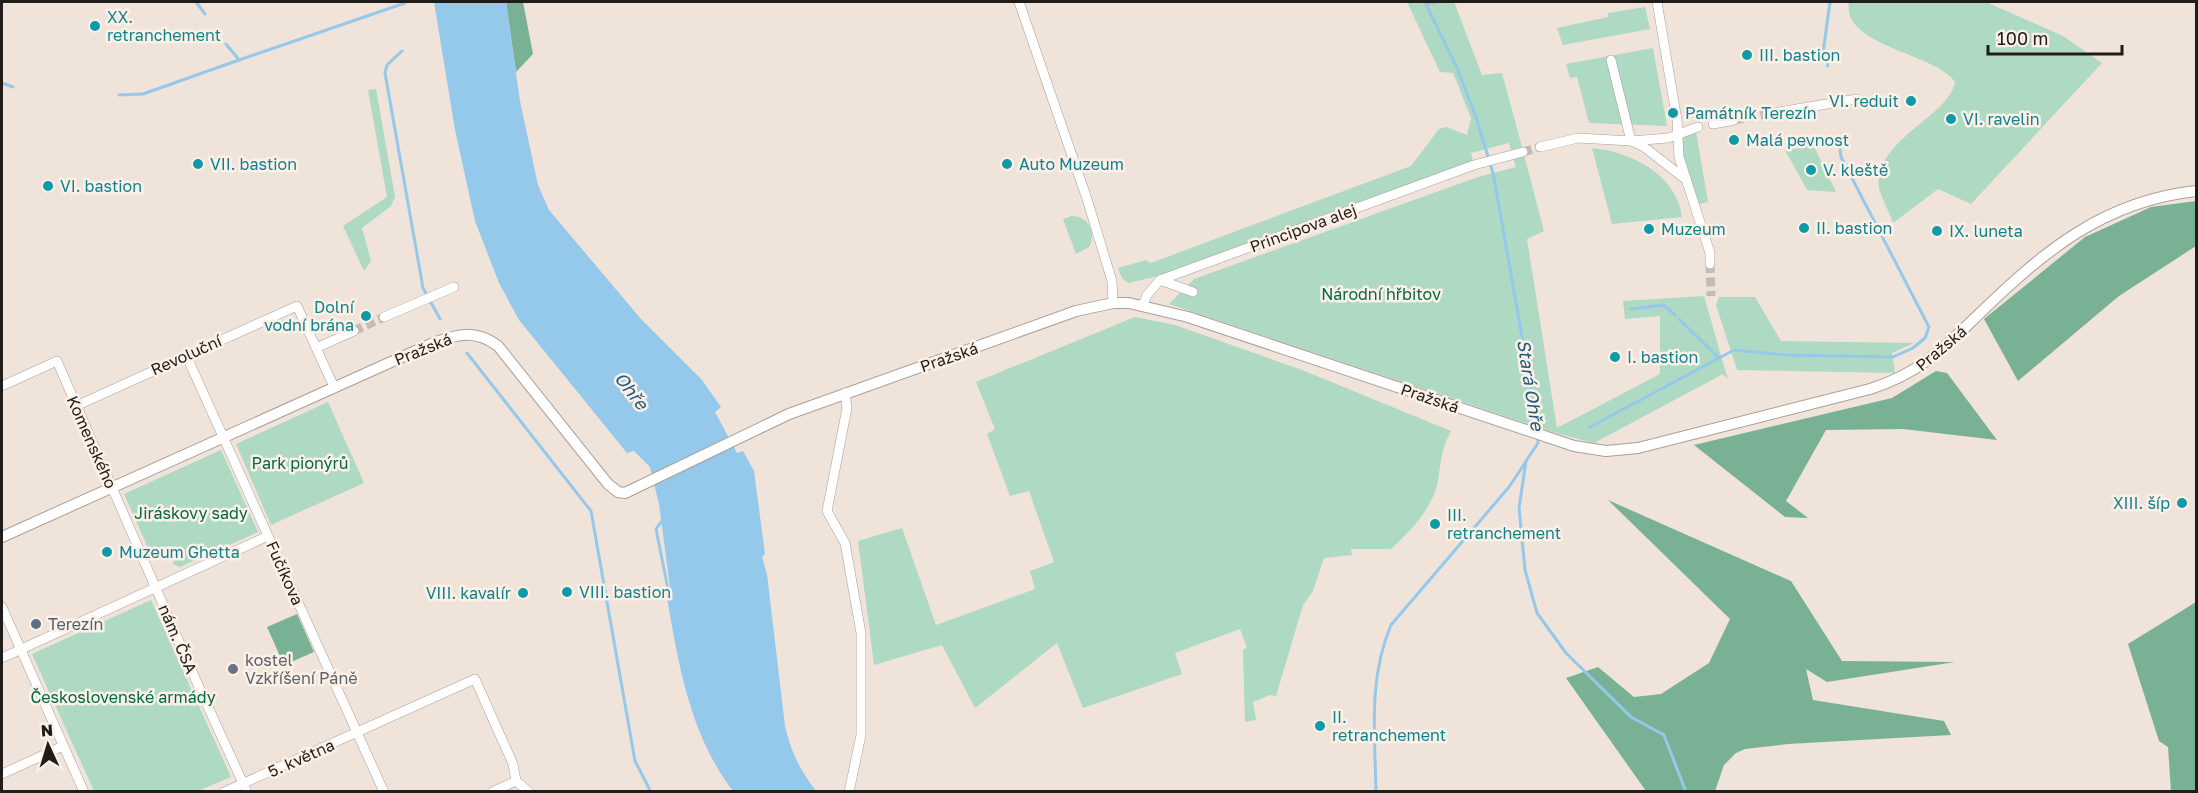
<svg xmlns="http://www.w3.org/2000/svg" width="2198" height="793" font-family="'Golos Text',sans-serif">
  <rect width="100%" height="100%" fill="#f0e3da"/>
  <g fill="#aed9c2">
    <polygon points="1407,2 1454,2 1482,75 1502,73 1522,147 1511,150 1509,143 1471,153 1473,161 1159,276 1128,283 1122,278 1118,268 1146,260 1151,263 1411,166 1439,129 1446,127 1467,135 1471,118 1453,73 1440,72"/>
    <path d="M1849,2h137l77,34 39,27 -131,141 -33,-15 -45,34c-3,-10 -12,-26 -14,-35 -6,-48 70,-71 76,-106 -21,-30 -113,-35 -106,-80z"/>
    <polygon points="1645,7 1650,29 1563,45 1557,28 1608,17 1608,13"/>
    <polygon points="1653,48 1667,126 1589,123 1577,77 1570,78 1566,64"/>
    <polygon points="376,89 395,197 391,206 362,228 371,261 364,271 343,226 387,197 368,90"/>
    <polygon points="1696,131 1708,202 1699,204 1683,163 1681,137"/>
    <polygon points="1814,146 1836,192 1807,190 1785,150"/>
    <path d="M1592,148c38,4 84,25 90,69l-70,7z"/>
    <polygon points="1524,155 1544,231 1527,239 1557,428 1660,374 1660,316 1625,319 1623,301 1704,296 1728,380 1723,374 1594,443 1552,432 1169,304 1194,279 1478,177 1516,167 1513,158"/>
    <path d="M1072,216c16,0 25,17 17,31l-13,7 -13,-35z"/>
    <polygon points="1719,297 1755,297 1781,341 1914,343 1892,353 1895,373 1737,370 1716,305"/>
    <path d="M1135,317l40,8 127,45 149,61c-12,23 -9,31 -14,54 -6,24 -27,47 -46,64h-40l1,6 -28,3 -11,33 -10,14 -27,91 -6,-1 -17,7 3,18 -11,2 -2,-72 4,-2 -7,-19 -65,24 7,21 -99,34 -26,-65 -82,65 -33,-63 -68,20 -16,-124 44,-13 34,97 99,-36 -5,-18 24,-9 -25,-71 -19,5 -23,-62 8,-5 -19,-47z"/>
    <polygon points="328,402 364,483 271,525 236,444"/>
    <polygon points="221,450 258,532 180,567 173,564 174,559 163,555 161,558 153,559 124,494"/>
    <polygon points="151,600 231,777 198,791 94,791 32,654"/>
  </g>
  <g fill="#79b194">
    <polygon points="506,2 523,2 533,54 516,72"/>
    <polygon points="2196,201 2196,246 2119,296 2018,381 1984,319 2085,237 2151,207"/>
    <polygon points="1936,371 1947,373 1997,440 1903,429 1826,430 1786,501 1808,518 1785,517 1694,445 1892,398"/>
    <polygon points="1608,500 1791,581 1842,661 1955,662 1827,682 1806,669 1813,700 1944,721 1951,735 1788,744 1745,749 1736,753 1724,765 1715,791 1646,791 1566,678 1598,667 1634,697 1661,694 1709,663 1730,619"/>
    <polygon points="2196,602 2196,791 2171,791 2168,747 2159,741 2128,644"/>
    <polygon points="297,614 314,652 284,665 267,627"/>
  </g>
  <path fill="#95c9eb" d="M434,2h72l14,99 18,84 11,25 92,109 61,61 19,27 -6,5 22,41 6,-2 11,20 11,83 -3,3 5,17 18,152c6,26 15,44 31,65h-83c-44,-57 -55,-130 -67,-199l4,-5 -11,-83 -9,-37 -16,-16 -7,2 -108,-133 -20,-37 -24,-62 -20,-91z"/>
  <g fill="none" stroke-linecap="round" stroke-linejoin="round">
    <g stroke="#95c9eb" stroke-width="3">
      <polyline points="196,2 205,14"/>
      <polyline points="1425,2 1457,68 1476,117 1493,173 1538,427 1538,443 1526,461 1519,508 1525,570 1537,613 1566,653 1631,717 1664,735 1686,792"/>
      <polyline points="1426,4 1436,2"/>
      <polyline points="226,44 239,60 405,3"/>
      <polyline points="402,51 387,65 385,73 423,288 440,319"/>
      <polyline points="1828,66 1823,53 1830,2"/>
      <polyline points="2,83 13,87"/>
      <polyline points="119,95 143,94 239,60"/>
      <polyline points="1631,309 1664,305 1675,315"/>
      <polyline points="1679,319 1718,357"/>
      <polyline points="467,353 591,511 635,761 651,792"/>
      <polyline points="1590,427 1734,350 1785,355 1893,357 1913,348 1925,338 1929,327 1841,157 1839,142"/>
      <polyline points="661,522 656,529 668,589"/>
      <path d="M1376,792c-1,-58 -8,-113 15,-167l118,-138 16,-24"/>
    </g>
    <g stroke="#c6bbb3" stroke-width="9" stroke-dasharray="9 4.5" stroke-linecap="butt">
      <polyline points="1734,120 1767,114"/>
      <polyline points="1523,152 1540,147"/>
      <polyline points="1710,264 1711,296"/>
      <polyline points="354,331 384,317"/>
    </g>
    <defs>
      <g id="minor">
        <polyline points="1019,2 1087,199 1112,281 1113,303"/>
        <polyline points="1657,2 1677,120 1679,157 1710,253 1710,264"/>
        <polyline points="1611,60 1631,141 1644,147 1684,178"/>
        <polyline points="1767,114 1857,99"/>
        <polyline points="1713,124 1734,120"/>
        <polyline points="1540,147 1578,138 1631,141 1668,138 1698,127"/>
        <polyline points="1160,280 1193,292"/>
        <polyline points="1143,305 1147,295 1160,280 1474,165 1523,152"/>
        <polyline points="384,317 454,287"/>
        <polyline points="316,348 354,331"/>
        <polyline points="186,355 384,792"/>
        <polyline points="2,386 57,361 198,685 247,792"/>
        <polyline points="845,393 847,408 827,511 845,543 861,633 861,735 849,792"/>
        <polyline points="76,406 297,306 334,387"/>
        <polyline points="2,607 84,792"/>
        <polyline points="2,658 268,536"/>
        <polyline points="2,774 63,746"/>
        <polyline points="224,792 475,679 513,764 516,781 529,792"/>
        <polyline points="492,792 516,781"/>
      </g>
      <path id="major" d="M2,537l429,-193c25,-10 44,-15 67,2l110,138 10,8 7,1 164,-79 287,-103 37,-8h16l59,14 386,129 32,5 32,-3 232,-59c48,-15 72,-39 108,-74 65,-63 125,-114 218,-124"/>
    </defs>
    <use href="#minor" stroke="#ab9f97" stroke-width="10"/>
    <use href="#major" stroke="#ab9f97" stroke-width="12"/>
    <use href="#minor" stroke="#fff" stroke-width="9"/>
    <use href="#major" stroke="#fff" stroke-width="10"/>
  </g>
  <g fill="#0f9aa8" stroke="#fdf1e7" stroke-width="2">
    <circle cx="95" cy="26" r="6"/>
    <circle cx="1747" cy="55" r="6"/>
    <circle cx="1911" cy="101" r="6"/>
    <circle cx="1673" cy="113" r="6"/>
    <circle cx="1951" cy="119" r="6"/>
    <circle cx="1734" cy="140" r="6"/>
    <circle cx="198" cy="164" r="6"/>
    <circle cx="1007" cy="164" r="6"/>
    <circle cx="1811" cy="170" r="6"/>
    <circle cx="48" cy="186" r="6"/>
    <circle cx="1804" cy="228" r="6"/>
    <circle cx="1649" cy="229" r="6"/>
    <circle cx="1937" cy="231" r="6"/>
    <circle cx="366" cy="316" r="6"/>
    <circle cx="1615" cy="357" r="6"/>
    <circle cx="2182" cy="503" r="6"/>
    <circle cx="1435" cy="524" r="6"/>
    <circle cx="107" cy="552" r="6"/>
    <circle cx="567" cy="592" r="6"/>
    <circle cx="523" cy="593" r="6"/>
    <circle cx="1320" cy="726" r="6"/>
  </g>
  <circle fill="#5c6f8a" stroke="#fdf1e7" stroke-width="2" cx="36" cy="624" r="6"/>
  <circle fill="#6b7280" stroke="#fdf1e7" stroke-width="2" cx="233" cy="669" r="6"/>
  <g text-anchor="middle" stroke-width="5" stroke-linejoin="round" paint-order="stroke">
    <g font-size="16" fill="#0d838f" stroke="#fdf1e7" text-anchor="start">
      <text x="107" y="23">XX.<tspan x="107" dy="18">retranchement</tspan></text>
      <text x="1759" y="61">III. bastion</text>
      <text x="1899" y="107" text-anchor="end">VI. reduit</text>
      <text x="1685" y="119">Památník Terezín</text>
      <text x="1963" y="125">VI. ravelin</text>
      <text x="1746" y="146">Malá pevnost</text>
      <text x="210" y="170">VII. bastion</text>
      <text x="1019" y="170">Auto Muzeum</text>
      <text x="1823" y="176">V. kleště</text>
      <text x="60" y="192">VI. bastion</text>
      <text x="1816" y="234">II. bastion</text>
      <text x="1661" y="235">Muzeum</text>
      <text x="1949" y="237">IX. luneta</text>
      <text x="354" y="313" text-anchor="end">Dolní<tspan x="354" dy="18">vodní brána</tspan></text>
      <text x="1627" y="363">I. bastion</text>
      <text x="2170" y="509" text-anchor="end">XIII. šíp</text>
      <text x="1447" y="521">III.<tspan x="1447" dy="18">retranchement</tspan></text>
      <text x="119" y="558">Muzeum Ghetta</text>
      <text x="579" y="598">VIII. bastion</text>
      <text x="511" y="599" text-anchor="end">VIII. kavalír</text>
      <text x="1332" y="723">II.<tspan x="1332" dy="18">retranchement</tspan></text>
    </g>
    <g font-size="16" fill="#201c19" stroke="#fdf1e7">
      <text transform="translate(1303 228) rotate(-20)" y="6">Principova alej</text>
      <text transform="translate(1941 348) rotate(-40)" y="6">Pražská</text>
      <text transform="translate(423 349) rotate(-22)" y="6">Pražská</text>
      <text transform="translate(186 355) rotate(-24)" y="6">Revoluční</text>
      <text transform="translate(949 357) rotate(-19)" y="6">Pražská</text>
      <text transform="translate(1430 398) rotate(19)" y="6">Pražská</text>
      <text transform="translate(92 442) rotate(66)" y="6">Komenského</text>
      <text transform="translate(285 573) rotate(66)" y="6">Fučíkova</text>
      <text transform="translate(178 639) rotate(67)" y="6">nám. ČSA</text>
      <text transform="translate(301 758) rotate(-24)" y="6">5. května</text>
    </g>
    <g font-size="16" fill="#006945" stroke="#fdf1e7">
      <text x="1381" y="300">Národní hřbitov</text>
      <text x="300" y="469">Park pionýrů</text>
      <text x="191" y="519">Jiráskovy sady</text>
      <text x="123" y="703">Československé armády</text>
    </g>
    <g font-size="16" fill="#4e5e75" stroke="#fdf1e7" text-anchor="start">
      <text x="48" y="630">Terezín</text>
    </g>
    <g font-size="16" fill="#5b616d" stroke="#fdf1e7" text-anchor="start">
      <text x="245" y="666">kostel<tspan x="245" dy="18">Vzkříšení Páně</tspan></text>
    </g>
    <g font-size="18" font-style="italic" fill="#205b7d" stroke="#fdf1e7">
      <text transform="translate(1530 385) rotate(81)" y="6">Stará Ohře</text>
      <text transform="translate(631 391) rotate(52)" y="6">Ohře</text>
    </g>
  </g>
  <rect width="2198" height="793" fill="none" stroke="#201c19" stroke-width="6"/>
  <g transform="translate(48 745) rotate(356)" stroke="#fdf1e7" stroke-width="4.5" paint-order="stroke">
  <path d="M0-4.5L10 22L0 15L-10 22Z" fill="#201c19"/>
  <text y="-9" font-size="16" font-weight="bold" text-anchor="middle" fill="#201c19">N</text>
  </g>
  <path d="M1988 45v9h134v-9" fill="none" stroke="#201c19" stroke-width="3"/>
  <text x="1997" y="45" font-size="18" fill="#201c19" stroke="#fdf1e7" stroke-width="4.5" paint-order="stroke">100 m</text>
</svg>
